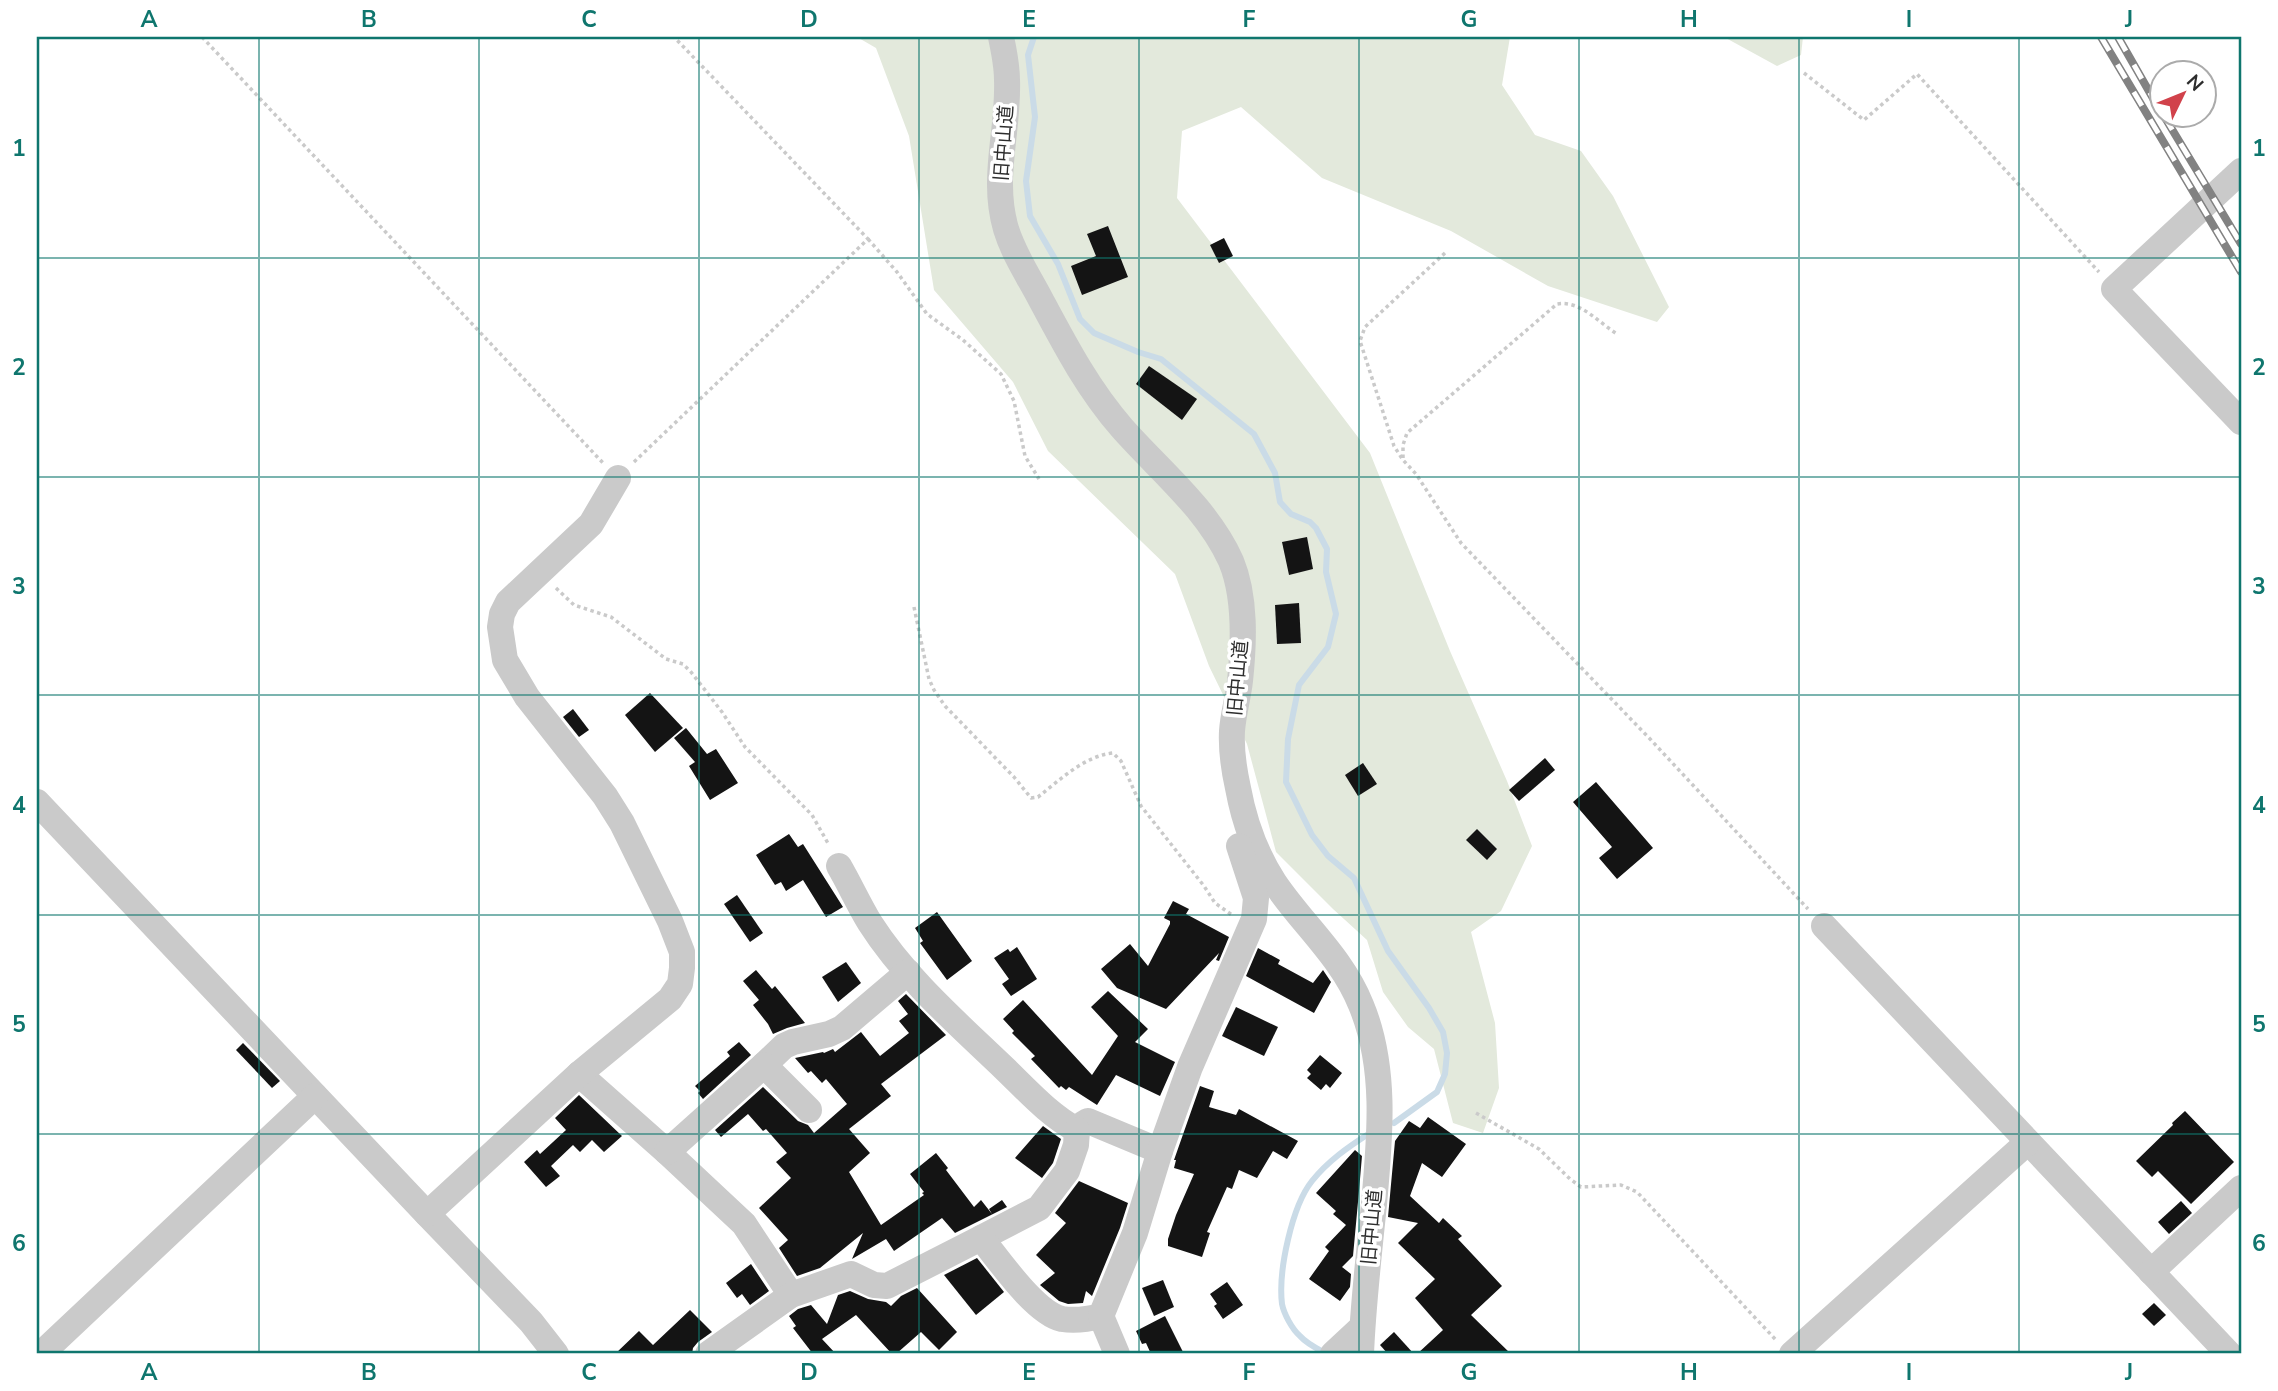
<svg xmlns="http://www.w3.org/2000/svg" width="2278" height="1391" font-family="'Nunito Sans','Noto Sans JP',sans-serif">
  <rect width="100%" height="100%" fill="#fff"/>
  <g fill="#e3e9dc">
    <polygon points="857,37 1510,37 1502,85 1535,135 1581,151 1613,196 1669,307 1657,322 1548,286 1451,231 1322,178 1241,107 1182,131 1177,198 1370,453 1450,651 1507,781 1532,846 1501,911 1471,932 1495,1023 1499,1088 1483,1133 1453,1123 1434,1049 1408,1027 1383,992 1367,940 1333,909 1276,852 1247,744 1209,666 1175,574 1048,451 1013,382 934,290 909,136 876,48"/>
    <polygon points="1724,37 1803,37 1801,55 1777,66"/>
  </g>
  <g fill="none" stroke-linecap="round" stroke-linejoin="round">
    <g stroke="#cadbe7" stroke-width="6">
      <polyline points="1034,37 1028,55 1035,117 1026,181 1030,216 1058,264 1080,319 1094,333 1138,352 1161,359 1254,434 1275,473 1280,502 1291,514 1310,522 1316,528 1327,549 1326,572 1336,614 1328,647 1299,685 1288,739 1286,782 1312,835 1328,856 1354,878 1388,951 1429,1008 1443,1032 1447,1053 1445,1074 1437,1092 1394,1123"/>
      <path d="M1327,1354c-9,-5 -20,-10 -27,-18 -8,-7 -16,-22 -18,-32 -4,-33 10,-98 30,-123 16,-20 36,-34 58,-48"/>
    </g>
  </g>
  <g fill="#141414">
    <polygon points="1108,226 1128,277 1082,295 1071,266 1096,256 1087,234"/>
    <polygon points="1224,238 1233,256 1219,263 1210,245"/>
    <polygon points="1149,366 1197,399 1182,420 1136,384"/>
    <polygon points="1307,537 1313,569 1289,575 1282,542"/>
    <polygon points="1299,603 1301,643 1277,644 1275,605"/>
    <polygon points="650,693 683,728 655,752 625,715"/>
    <polygon points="573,709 589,730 579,737 563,717"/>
    <polygon points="686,728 707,754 716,749 738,783 710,800 689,766 695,762 674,738"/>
    <polygon points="1545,758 1555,770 1519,801 1509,790"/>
    <polygon points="1363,763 1377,784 1358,796 1345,775"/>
    <polygon points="1596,782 1653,848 1617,879 1599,858 1612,847 1573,802"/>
    <polygon points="1477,829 1497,849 1487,860 1466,840"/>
    <polygon points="789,834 798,847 803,844 843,907 826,917 803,880 786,891 781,882 775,885 756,855"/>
    <polygon points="737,895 763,933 750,942 724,904"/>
    <polygon points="1173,901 1189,909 1186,914 1229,937 1219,961 1216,960 1219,953 1166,1009 1117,988 1101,969 1130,944 1148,966 1170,924 1170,921 1164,918"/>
    <polygon points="937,912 972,961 947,980 920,943 923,941 915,928"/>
    <polygon points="1017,947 1037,979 1011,996 1002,984 1009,979 994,958 1008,949 1010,952"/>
    <polygon points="1258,948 1280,960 1278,964 1313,983 1323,970 1331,982 1314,1013 1246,976"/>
    <polygon points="846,962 861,983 838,1002 822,977"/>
    <polygon points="756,970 772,989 775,986 805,1023 787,1028 773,1034 768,1024 753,1005 759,1000 743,981"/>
    <polygon points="1108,991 1148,1029 1135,1042 1175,1062 1160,1096 1116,1075 1097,1105 1069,1087 1066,1090 1061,1086 1059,1088 1031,1059 1035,1056 1012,1033 1014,1031 1003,1019 1023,1000 1092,1075 1118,1036 1091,1007"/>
    <polygon points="906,994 946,1035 881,1084 891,1096 849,1129 870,1153 849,1172 881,1225 924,1195 922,1193 924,1192 910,1174 936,1153 948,1168 946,1170 974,1207 981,1200 992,1214 989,1209 1002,1200 1007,1207 955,1233 942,1218 894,1251 886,1239 852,1259 863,1233 820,1268 797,1276 779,1248 788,1240 759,1208 791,1178 776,1162 787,1153 766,1129 763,1131 748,1114 721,1137 715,1130 763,1087 798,1121 808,1125 814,1133 847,1104 826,1079 822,1083 811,1071 808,1073 795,1058 823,1052 824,1053 833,1049 835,1052 861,1032 880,1056 909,1033 899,1021 908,1014 898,1001"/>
    <polygon points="1236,1007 1278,1027 1264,1056 1222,1036"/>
    <polygon points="739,1042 751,1055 703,1099 698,1093 700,1091 695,1086 730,1056 727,1052"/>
    <polygon points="243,1043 280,1081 272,1088 236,1050"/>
    <polygon points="1320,1055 1342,1073 1330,1088 1326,1084 1321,1090 1307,1078 1311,1074 1307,1070"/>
    <polygon points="1200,1086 1214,1091 1209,1107 1236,1115 1239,1109 1298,1141 1287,1159 1273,1151 1257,1178 1239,1170 1232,1189 1227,1187 1207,1232 1210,1233 1202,1257 1168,1246 1168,1239 1176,1215 1194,1174 1174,1168 1176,1160 1174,1160"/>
    <polygon points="579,1095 622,1136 604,1152 592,1140 580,1152 573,1145 551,1166 560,1176 546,1187 524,1162 537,1150 540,1154 566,1130 555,1118"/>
    <polygon points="2185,1111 2234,1162 2191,1204 2158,1171 2152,1177 2136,1161 2173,1125 2172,1123"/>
    <polygon points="1428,1117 1466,1144 1442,1177 1422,1163 1410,1196 1439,1223 1443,1218 1462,1236 1458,1239 1502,1286 1471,1315 1511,1354 1417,1354 1443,1330 1415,1298 1435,1279 1398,1243 1418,1223 1388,1217 1395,1141 1409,1121 1420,1128"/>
    <polygon points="1043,1126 1061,1139 1053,1163 1042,1178 1015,1158"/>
    <polygon points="1355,1150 1362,1156 1358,1202 1353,1256 1342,1267 1351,1274 1350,1287 1340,1301 1309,1279 1329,1251 1325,1247 1346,1225 1333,1214 1336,1211 1316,1193"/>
    <polygon points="1079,1181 1128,1203 1120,1228 1092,1296 1086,1291 1083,1303 1068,1304 1059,1301 1040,1285 1055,1273 1036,1255 1066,1223 1055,1213"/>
    <polygon points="2181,1201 2192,1213 2169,1234 2158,1222"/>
    <polygon points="977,1258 1004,1292 976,1315 944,1275"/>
    <polygon points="751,1264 769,1291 750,1305 742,1294 737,1298 726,1283"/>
    <polygon points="1163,1280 1174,1307 1154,1316 1142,1288"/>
    <polygon points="1227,1282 1243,1305 1223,1319 1214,1306 1217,1304 1210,1294"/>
    <polygon points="917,1288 957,1332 939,1350 921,1332 896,1354 892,1354 856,1315 822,1339 836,1354 813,1354 793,1328 796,1326 789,1316 798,1309 811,1305 827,1324 838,1295 850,1291 868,1299 886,1302 891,1306 901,1296"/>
    <polygon points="2154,1303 2166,1315 2154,1326 2142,1314"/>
    <polygon points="690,1310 712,1332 698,1342 693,1348 692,1354 615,1354 639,1331 653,1345"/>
    <polygon points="1165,1316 1184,1354 1151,1354 1146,1343 1142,1344 1136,1331"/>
    <polygon points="1394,1332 1414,1354 1388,1354 1380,1345"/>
  </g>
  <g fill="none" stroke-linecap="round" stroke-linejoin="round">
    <g stroke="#cacaca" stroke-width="3.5" stroke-dasharray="3.5 3.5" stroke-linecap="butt">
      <polyline points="202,37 604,464"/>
      <polyline points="1804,73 1864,120 1917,74 2099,272"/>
      <polyline points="868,239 897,272 927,314 963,340 1001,374 1014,401 1025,456 1039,479"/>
      <polyline points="1445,253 1365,327 1360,341 1394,446 1403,460 1416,474 1461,543 1651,740 1808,909"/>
      <path d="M1403,458v-13l4,-12 150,-129c23,-4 41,18 60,30"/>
      <polyline points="634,462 868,239 674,37"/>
      <polyline points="556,588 574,605 611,617 666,659 683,664 691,672 722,712 745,747 812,815 829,845"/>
      <path d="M914,607l15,72 5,11 11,16 69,71 17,21 7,-1c22,-17 46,-41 75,-44l8,8 20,45 63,80 11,17 17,12"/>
      <polyline points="1476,1113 1539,1149 1570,1179 1581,1187 1621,1185 1637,1192 1776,1340"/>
    </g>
    <g stroke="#cacaca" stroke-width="26">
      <path d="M1001,37c3,14 6,28 6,43 2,51 -16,98 -1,149 8,26 23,48 35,71 24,45 47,89 81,128 37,42 85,80 109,133 15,36 13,82 9,120 -2,17 -7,34 -8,50 -1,19 2,39 6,57 6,33 18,66 36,94 28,42 68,75 87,123 26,62 19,133 13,199 -5,50 -11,100 -13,150"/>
      <polyline points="2241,171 2114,289 2241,422"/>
      <polyline points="37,802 427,1214 531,1322 556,1354"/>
      <path d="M839,866c11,19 20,39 31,57 35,55 87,100 134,145 23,22 45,47 73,62l6,-6 5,-3 72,30"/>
      <polyline points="1824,926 2229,1354"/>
      <polyline points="764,1065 784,1046 793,1042 829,1034 842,1028 908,972"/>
      <polyline points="579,1074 667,1152 744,1224 791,1295"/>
      <polyline points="667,1152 764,1065 809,1110"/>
      <polyline points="427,1214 579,1074 670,999 680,984 682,968 682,952 670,921 622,823 605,796 527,697 505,660 500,627 502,614 508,602 591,524 618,478"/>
      <polyline points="981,1238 1039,1208 1067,1171 1076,1145 1077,1130"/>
      <polyline points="2151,1272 2241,1188"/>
      <polyline points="41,1354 315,1096"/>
      <path d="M708,1354l83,-59 60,-21 23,11 13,1 94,-48c18,22 54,75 81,81 13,2 27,0 39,-3"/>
      <polyline points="1117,1354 1101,1316 1135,1233 1160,1151 1190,1067 1254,919 1256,898 1239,846"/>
      <polyline points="1333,1354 1362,1327"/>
      <polyline points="1792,1354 2028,1142"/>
    </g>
    <defs>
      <g id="rail">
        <polyline points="2101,37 2241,272"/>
        <polyline points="2118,37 2162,114"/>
        <polyline points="2164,116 2241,244"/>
      </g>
    </defs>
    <use href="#rail" stroke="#828282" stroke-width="8"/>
    <use href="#rail" stroke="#fff" stroke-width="5" stroke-dasharray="16" stroke-linecap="butt"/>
  </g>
  <path fill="none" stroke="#0f766e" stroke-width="2" stroke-opacity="0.55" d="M259,37v1317M479,37v1317M699,37v1317M919,37v1317M1139,37v1317M1359,37v1317M1579,37v1317M1799,37v1317M2019,37v1317M37,258h2204M37,477h2204M37,695h2204M37,915h2204M37,1134h2204"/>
  <g text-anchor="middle" stroke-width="7" stroke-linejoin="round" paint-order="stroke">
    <g font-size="19" fill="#2d2d2d" stroke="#fff">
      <text transform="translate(1003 143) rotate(-86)" y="7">旧中山道</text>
      <text transform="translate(1237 678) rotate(-85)" y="7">旧中山道</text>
      <text transform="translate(1371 1227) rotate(-85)" y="7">旧中山道</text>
    </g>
  </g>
  <rect width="2278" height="1391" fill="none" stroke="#ffffff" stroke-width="77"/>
  <g transform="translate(2183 94) rotate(47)"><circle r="33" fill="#ffffff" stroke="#ababab" stroke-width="2"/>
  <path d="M0-5L12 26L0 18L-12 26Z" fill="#d1424b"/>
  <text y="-10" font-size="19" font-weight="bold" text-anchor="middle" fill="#2d2d2d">N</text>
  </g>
  <rect x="38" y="38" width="2202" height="1314" fill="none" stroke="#0f766e" stroke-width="2.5"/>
  <g font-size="23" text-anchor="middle" font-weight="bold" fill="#0f766e">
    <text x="149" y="27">A</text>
    <text x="369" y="27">B</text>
    <text x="589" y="27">C</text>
    <text x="809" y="27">D</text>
    <text x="1029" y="27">E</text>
    <text x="1249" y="27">F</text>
    <text x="1469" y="27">G</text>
    <text x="1689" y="27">H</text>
    <text x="1909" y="27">I</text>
    <text x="2129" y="27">J</text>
    <text x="19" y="156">1</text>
    <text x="2259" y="156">1</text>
    <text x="19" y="375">2</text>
    <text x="2259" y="375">2</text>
    <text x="19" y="594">3</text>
    <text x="2259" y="594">3</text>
    <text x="19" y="813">4</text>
    <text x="2259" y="813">4</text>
    <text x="19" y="1032">5</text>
    <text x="2259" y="1032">5</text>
    <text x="19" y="1251">6</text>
    <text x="2259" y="1251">6</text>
    <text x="149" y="1380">A</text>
    <text x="369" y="1380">B</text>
    <text x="589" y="1380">C</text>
    <text x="809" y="1380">D</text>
    <text x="1029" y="1380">E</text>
    <text x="1249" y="1380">F</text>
    <text x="1469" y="1380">G</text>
    <text x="1689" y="1380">H</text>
    <text x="1909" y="1380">I</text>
    <text x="2129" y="1380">J</text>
  </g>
</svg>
